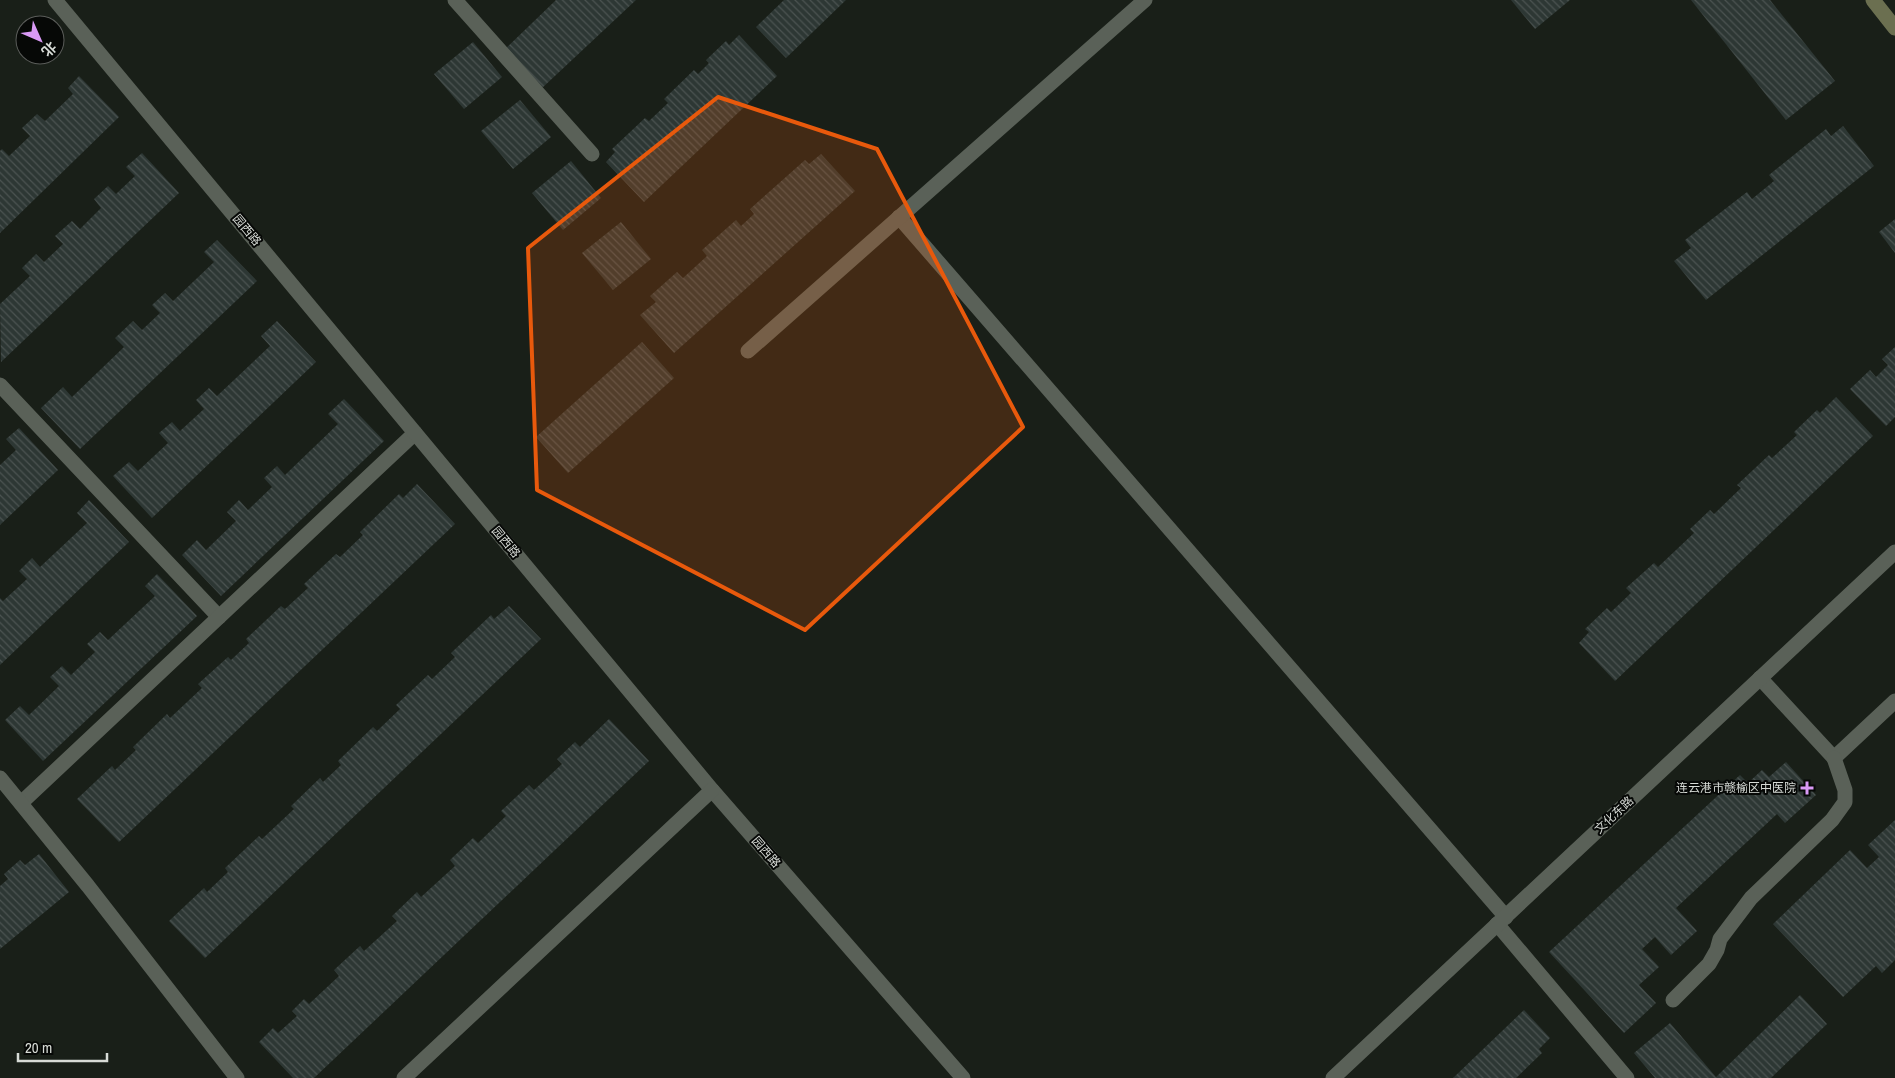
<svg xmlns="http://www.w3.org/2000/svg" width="1895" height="1078" font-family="'Archivo Narrow','Noto Sans SC',sans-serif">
  <defs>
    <pattern id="building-back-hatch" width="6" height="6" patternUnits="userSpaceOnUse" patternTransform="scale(1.25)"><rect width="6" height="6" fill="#2d3734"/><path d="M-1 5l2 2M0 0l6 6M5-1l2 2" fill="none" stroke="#4b5351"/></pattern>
  </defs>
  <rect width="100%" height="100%" fill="#191f18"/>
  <g fill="url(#building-back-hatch)">
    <polygon points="556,0 636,0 541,89 504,50"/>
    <polygon points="784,0 846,0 786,58 756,27"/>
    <polygon points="1511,0 1570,0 1535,29"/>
    <polygon points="1691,0 1770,0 1835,81 1786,120"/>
    <polygon points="739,35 777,76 644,202 606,162 615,152 612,149 645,118 649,121 668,103 664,99 694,70 698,74 709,63 706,60 726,41 729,45"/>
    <polygon points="473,42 502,77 464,109 434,74"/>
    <polygon points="79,76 119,117 0,233 0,151 2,149 9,156 30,136 22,128 37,114 45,121 73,94 68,88"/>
    <polygon points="520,100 551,137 513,169 481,131"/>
    <polygon points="1843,126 1874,166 1706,300 1674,261 1691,248 1685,240 1747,192 1752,199 1774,181 1769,175 1826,129 1831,136"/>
    <polygon points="142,153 179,193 1,362 0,304 30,276 22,268 36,254 44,262 63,244 55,236 72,221 80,229 101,208 94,199 108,186 116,194 135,176 126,167"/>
    <polygon points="821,154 855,191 674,353 640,315 656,302 650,296 677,272 683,278 707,256 702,250 736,220 741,226 754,214 750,209 805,160 809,164"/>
    <polygon points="571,161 601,198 563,230 532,193"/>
    <polygon points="1895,219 1895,253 1879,232"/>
    <polygon points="621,222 651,259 613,290 582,253"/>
    <polygon points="217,240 257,281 80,449 41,408 63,387 72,397 124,347 115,338 133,321 142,330 160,313 152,305 165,293 173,301 214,262 204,252"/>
    <polygon points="277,321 316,362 152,518 113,476 129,462 138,471 168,443 159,433 172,422 180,431 204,409 196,400 209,388 217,396 270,346 261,336"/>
    <polygon points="642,342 674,378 568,473 536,437"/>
    <polygon points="1895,347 1895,417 1886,426 1850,389 1870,370 1876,377 1888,365 1882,359"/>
    <polygon points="1836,397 1873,436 1615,681 1579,643 1589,632 1585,629 1607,608 1611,612 1631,593 1626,588 1654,563 1658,567 1694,533 1690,529 1710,510 1714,514 1741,488 1737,485 1769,455 1772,458 1797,435 1794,432 1817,410 1820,413"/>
    <polygon points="344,399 384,441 221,596 182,555 197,540 206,550 236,521 227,512 239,500 248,510 272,487 264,478 277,466 285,475 338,424 328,414"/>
    <polygon points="19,428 58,470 0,525 0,465 16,450 6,439"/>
    <polygon points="417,484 455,524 119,842 77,799 112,766 115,770 136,750 133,747 167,714 170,718 202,688 198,684 228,657 231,660 249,643 246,639 281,606 285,609 308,588 304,584 336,554 340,557 363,535 360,532 399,494 403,498"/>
    <polygon points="89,500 129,542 0,665 0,598 3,601 27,579 19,571 32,558 40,567 87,523 77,513"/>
    <polygon points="157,574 197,616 43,761 5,720 20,706 29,715 59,686 50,677 62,666 71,675 95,652 87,644 100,632 108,640 155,596 145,586"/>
    <polygon points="509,606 541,639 205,958 169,921 204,888 207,892 228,872 225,868 259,836 262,839 294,809 291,806 320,778 323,782 341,765 338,761 373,727 377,731 400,709 396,705 428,675 432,679 455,657 451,653 491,615 494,619"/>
    <polygon points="609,719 649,761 314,1078 293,1078 259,1042 273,1028 278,1033 297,1016 292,1011 304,999 309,1004 339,976 334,970 360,946 364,951 397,921 392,916 417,892 421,897 455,866 450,860 473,838 478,843 506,816 501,811 529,785 534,790 562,764 557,759 575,742 580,747"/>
    <polygon points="1786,762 1816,795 1785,823 1777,814 1676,908 1697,931 1671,955 1655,937 1642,949 1659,967 1639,985 1656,1003 1624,1033 1549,952 1740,775 1748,783 1762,770 1769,777"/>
    <polygon points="1895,820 1895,960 1882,973 1876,966 1843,997 1773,924 1850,850 1867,868 1879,857 1868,845"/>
    <polygon points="39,854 69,892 0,949 0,886 8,879 4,874 20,860 25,865"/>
    <polygon points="1800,995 1827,1024 1771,1078 1655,1078 1634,1053 1670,1023 1716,1077"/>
    <polygon points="1524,1010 1550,1038 1539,1049 1542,1053 1516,1078 1453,1078"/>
  </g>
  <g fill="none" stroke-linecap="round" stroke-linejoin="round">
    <g stroke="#5a6158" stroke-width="15">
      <polyline points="455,0 592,154"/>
      <polyline points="0,385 219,617"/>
      <polyline points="1760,678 1834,758 1895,701"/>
      <polyline points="21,803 415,433"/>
      <polyline points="1497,924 1627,1078"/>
      <polyline points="1673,1000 1709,964 1717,950 1720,939 1751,898 1832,820 1845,802 1845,790 1834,758"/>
    </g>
    <g stroke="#5a6158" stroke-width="15">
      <polyline points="55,0 712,790 963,1078"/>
      <polyline points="899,217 1506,917"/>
      <polyline points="748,351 1145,0"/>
      <polyline points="0,778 88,886 237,1078"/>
      <polyline points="404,1078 712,790"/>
    </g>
    <polyline stroke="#5a6158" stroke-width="15" points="1333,1078 1895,552"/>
    <polyline stroke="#6b6f50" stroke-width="15" points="1873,0 1895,28"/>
  </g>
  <path fill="#e8590c" fill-opacity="0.2" stroke="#e8590c" stroke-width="4" stroke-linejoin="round" d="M718,97l159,52 146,278 -218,203 -268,-140 -9,-242z"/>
  <path fill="#da9af6" stroke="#060806" stroke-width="2" d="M1804.5 780.5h5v5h5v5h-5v5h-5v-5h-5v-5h5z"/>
  <g text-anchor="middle" stroke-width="4" stroke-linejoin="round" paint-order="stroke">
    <g font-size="12" fill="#d7dbd6" stroke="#060806">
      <text transform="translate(247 230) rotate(50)" y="4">园西路</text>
      <text transform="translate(506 542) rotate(50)" y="4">园西路</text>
      <text transform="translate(1614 815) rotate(-43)" y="4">文化东路</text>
      <text transform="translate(766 852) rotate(49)" y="4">园西路</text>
    </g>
    <g font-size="12" fill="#d7dbd6" stroke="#060806" text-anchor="end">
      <text x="1796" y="792">连云港市赣榆区中医院</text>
    </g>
  </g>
  <g transform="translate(40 40) rotate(135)"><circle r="24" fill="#060806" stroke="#5a5c59"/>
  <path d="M0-4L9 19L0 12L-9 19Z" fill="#da9af6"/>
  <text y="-8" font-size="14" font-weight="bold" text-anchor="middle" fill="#d7dbd6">北</text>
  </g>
  <path d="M18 1053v8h89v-8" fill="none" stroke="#d7dbd6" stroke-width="2.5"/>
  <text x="25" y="1053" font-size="15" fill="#d7dbd6" stroke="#060806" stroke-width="4" paint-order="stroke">20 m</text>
</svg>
